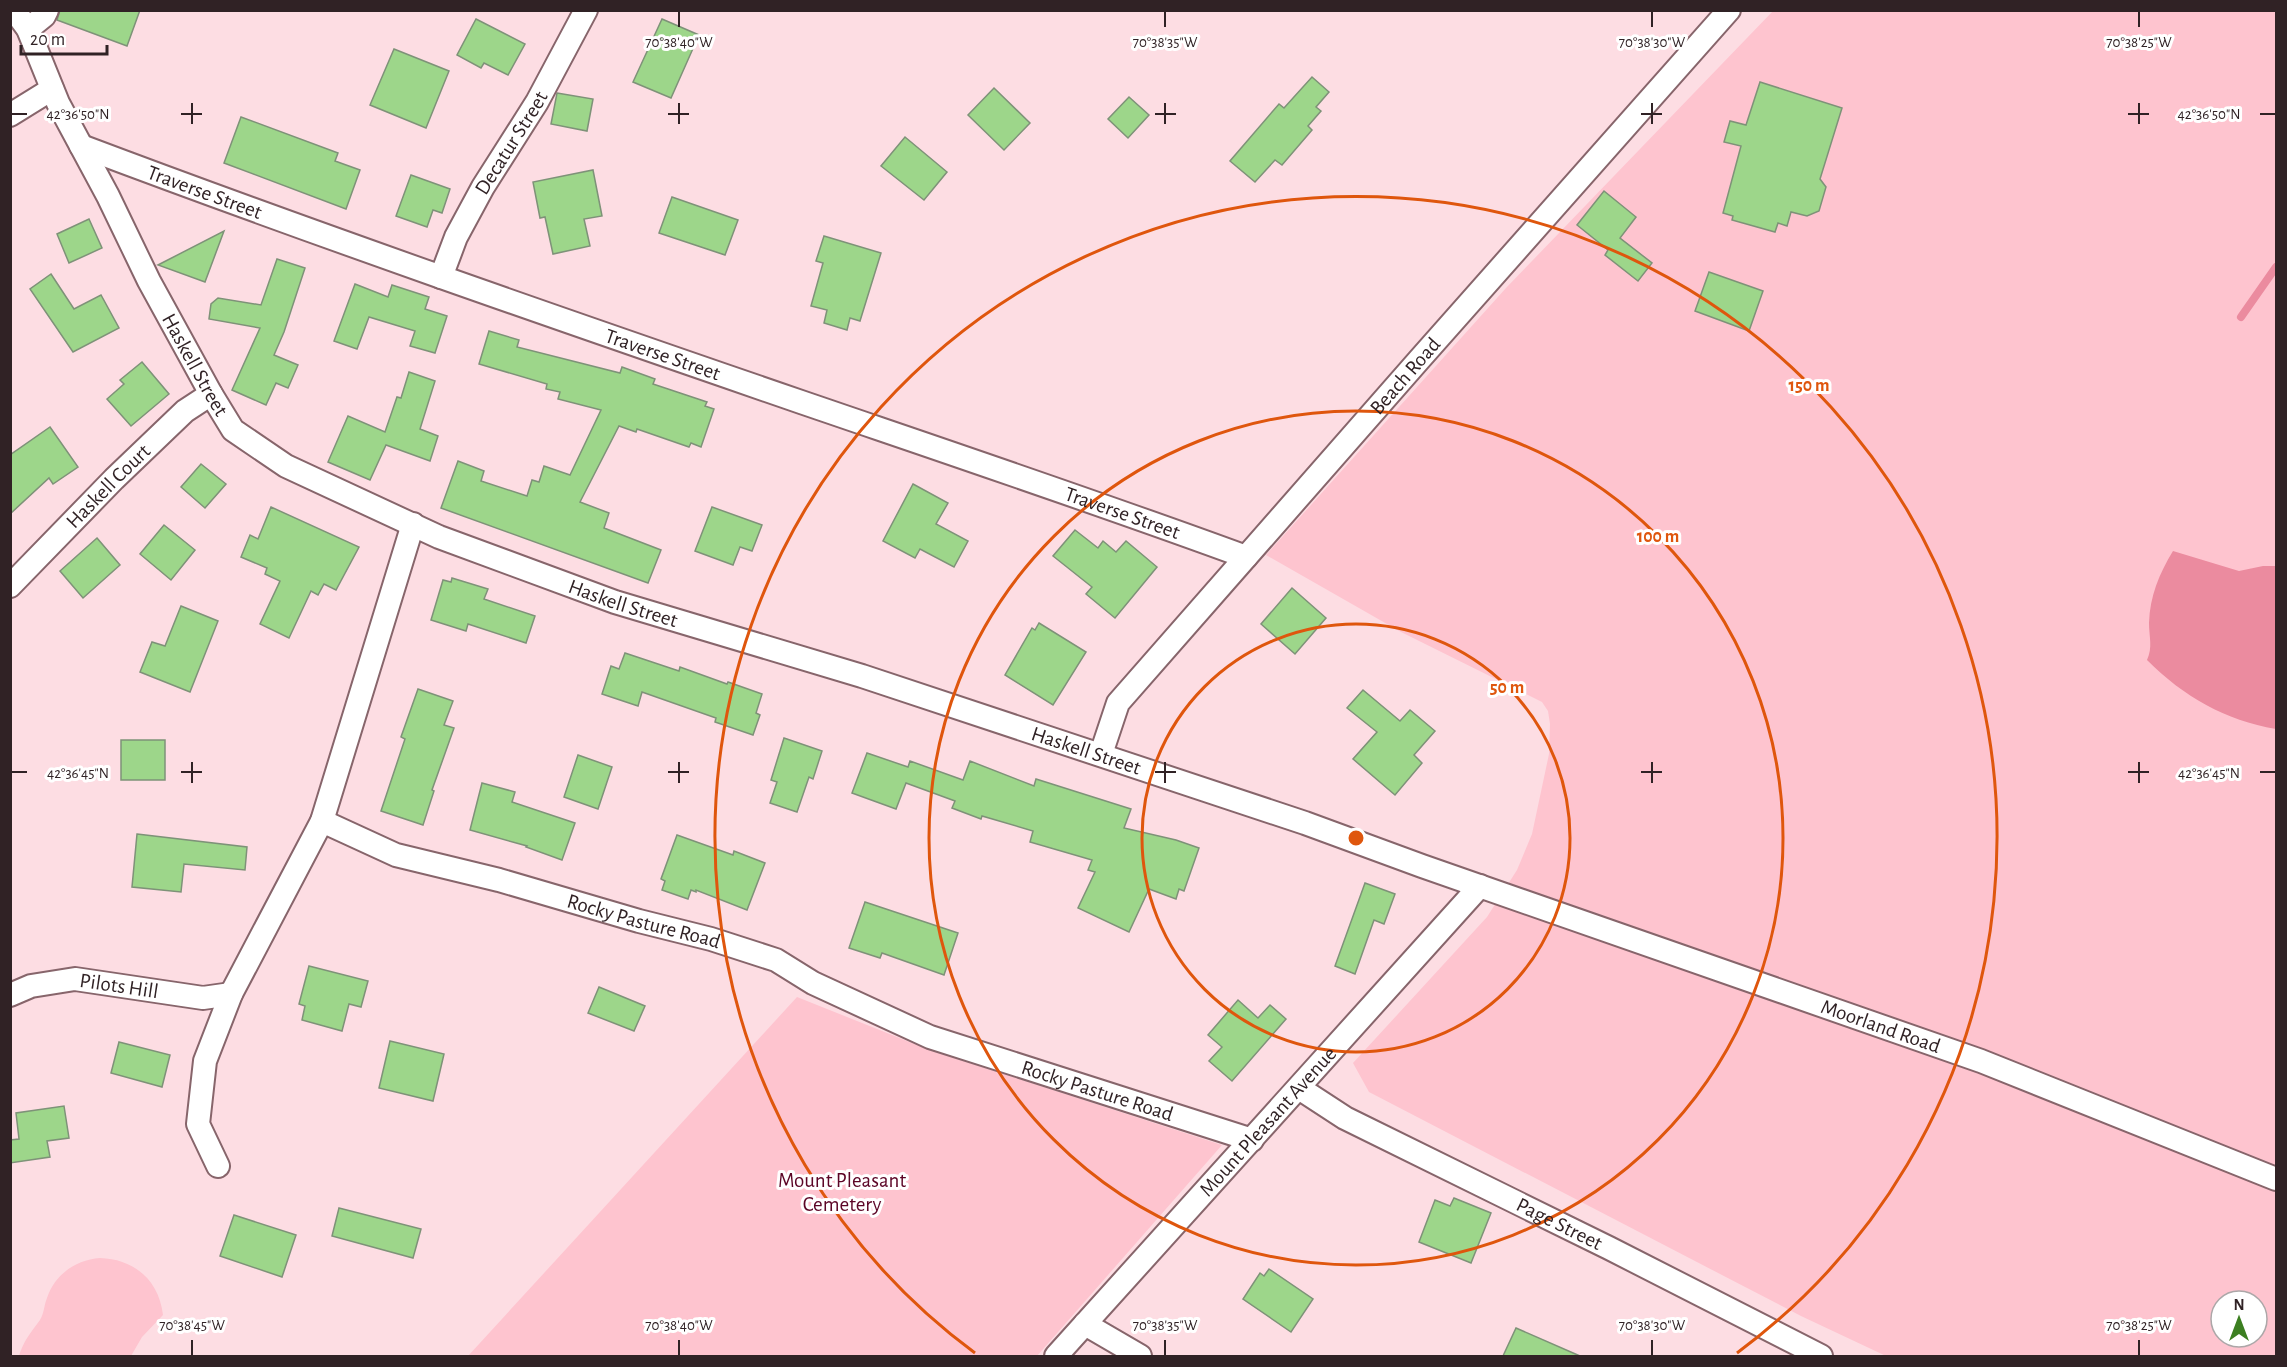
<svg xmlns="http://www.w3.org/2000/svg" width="2287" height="1367" font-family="'Alegreya Sans',sans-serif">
  <rect width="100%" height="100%" fill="#fddde3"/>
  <g fill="#fec4cf" fill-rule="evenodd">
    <path d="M1773,11h503v1345h-390l-85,-40 -432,-224 -16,-29 134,-146 30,-47 15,-36 17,-80 1,-30 -2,-13 -6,-9 -141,-70 -135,-77 240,-267zM2221,1301h36v36h-36z"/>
    <polygon points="797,997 927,1049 1222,1145 1037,1356 468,1356"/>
    <path d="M100,1258c34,1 59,22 63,57l-21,22 -11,19h-112c4,-14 12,-24 21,-36 4,-6 4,-15 7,-22 8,-24 29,-38 53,-40z"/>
  </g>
  <path fill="#eb8b9f" d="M2173,551l66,20 24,-5h13v163c-51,-9 -92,-32 -129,-69 6,-13 2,-23 2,-37 1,-27 10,-49 24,-72z"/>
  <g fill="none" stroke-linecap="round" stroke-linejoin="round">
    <polyline stroke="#eb8b9f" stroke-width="8" points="2241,317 2276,267"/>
  </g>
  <g fill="#9dd68a" stroke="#7e9278" stroke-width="1.5">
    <polygon points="60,10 140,10 127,46 57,20"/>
    <polygon points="476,19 525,44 508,75 484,63 481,68 457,55"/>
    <polygon points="662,19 699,35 671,98 633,82"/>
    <polygon points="394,49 449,71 426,128 370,105"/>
    <polygon points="1312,77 1329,92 1316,107 1321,111 1308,126 1312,130 1282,165 1275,160 1255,182 1230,161 1279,104 1284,108"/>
    <polygon points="1760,82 1842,108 1820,179 1826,187 1819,211 1807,216 1791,212 1787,226 1778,223 1775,232 1732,220 1733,216 1723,213 1741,146 1724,142 1730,121 1746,125"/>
    <polygon points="994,88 1030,123 1004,150 968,115"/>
    <polygon points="557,93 593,99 587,131 551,124"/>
    <polygon points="1129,97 1149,115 1128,138 1108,119"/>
    <polygon points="241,117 338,153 335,161 360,170 346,209 224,163"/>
    <polygon points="905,137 947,172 924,200 881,166"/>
    <polygon points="593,170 602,216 584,219 590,246 553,254 545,217 540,218 533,182"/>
    <polygon points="411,175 450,189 442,213 433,210 427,227 396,216"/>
    <polygon points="1604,191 1636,217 1620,238 1652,263 1638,281 1605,255 1608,250 1577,225"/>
    <polygon points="672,197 738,220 725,255 659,233"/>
    <polygon points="89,219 102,248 69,263 57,234"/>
    <polygon points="224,231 205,282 158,265"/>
    <polygon points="824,236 881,253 860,321 850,318 847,330 824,323 827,310 811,306 823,263 816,261"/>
    <polygon points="277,259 305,268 284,332 274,355 298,365 288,388 276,383 266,405 232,390 260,328 209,319 211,304 218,298 261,305"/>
    <polygon points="1709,272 1763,291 1749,331 1695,311"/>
    <polygon points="51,274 74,309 101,295 119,328 73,352 30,289"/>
    <polygon points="355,284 388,297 392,285 429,297 425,309 447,316 435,353 410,346 415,331 369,317 357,349 334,341"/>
    <polygon points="489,331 519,340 517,347 620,373 622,367 655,379 653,384 707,402 705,406 714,409 701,447 691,443 689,447 637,429 636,432 619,426 580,502 609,513 604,528 661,550 648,583 441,508 458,461 484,471 481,481 527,496 532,480 539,482 544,466 570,475 601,410 558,399 560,392 546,389 547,384 479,364"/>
    <polygon points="142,362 169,394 131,426 107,399 124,384 120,380"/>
    <polygon points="409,372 435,381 420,429 438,436 430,461 386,445 370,480 328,462 348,416 385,432 397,397 401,398"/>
    <polygon points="50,427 78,467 53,484 49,478 10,514 10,455"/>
    <polygon points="201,464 226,484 205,508 181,487"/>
    <polygon points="913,484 948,503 936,524 968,541 954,567 920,549 915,558 883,541"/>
    <polygon points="271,507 359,547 336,590 324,584 318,595 311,591 289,638 260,624 280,581 265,574 267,568 241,557 250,535 258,539"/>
    <polygon points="712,507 762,525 752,551 740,547 733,565 695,551"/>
    <polygon points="164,525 195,550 171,580 140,554"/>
    <polygon points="1075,530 1098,548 1103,541 1116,552 1126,541 1157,567 1115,618 1086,594 1092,587 1053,556"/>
    <polygon points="97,538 120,565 83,598 60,571"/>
    <polygon points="452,578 488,589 484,599 535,616 526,643 468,624 466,631 431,620 443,580 451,582"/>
    <polygon points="1292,588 1326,618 1295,654 1261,624"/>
    <polygon points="181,606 218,621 190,692 140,672 152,642 165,646"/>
    <polygon points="1039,623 1086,652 1053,705 1005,675 1032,628 1035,630"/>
    <polygon points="625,653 679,671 680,667 727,684 728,682 762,694 756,713 760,715 753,735 715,722 716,718 642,692 638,706 602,694 611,666 619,669"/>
    <polygon points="418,689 453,701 444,725 454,728 432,790 434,791 423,825 381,811 405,739 401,737"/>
    <polygon points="1363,690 1400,721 1410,710 1435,731 1414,755 1422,763 1395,795 1353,759 1377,732 1347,708"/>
    <polygon points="784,738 822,751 813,779 809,777 797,812 770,803 777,782 771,780"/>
    <rect x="121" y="740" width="44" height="40"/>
    <polygon points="867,753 908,767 910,761 963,780 970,761 1034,786 1036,779 1131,809 1124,828 1176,840 1199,848 1184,891 1179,889 1176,899 1149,889 1129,932 1078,908 1095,872 1088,870 1092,860 1030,842 1033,831 982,816 981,819 952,808 955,801 906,783 896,809 852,793"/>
    <polygon points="578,755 612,767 598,809 564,797"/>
    <polygon points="482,783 515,792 512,802 575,823 562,860 526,847 527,846 470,830"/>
    <polygon points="137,834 247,847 245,870 184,864 181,892 132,887"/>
    <polygon points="677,835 733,855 734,851 765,863 747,910 696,890 696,892 691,890 688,899 662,890 665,881 661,879"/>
    <polygon points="1365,883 1395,894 1384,924 1374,920 1355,974 1335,966"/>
    <polygon points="865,902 958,933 944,975 882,953 880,958 849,948"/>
    <polygon points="309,966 368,981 361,1007 349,1004 342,1031 302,1020 305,1006 299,1004"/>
    <polygon points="599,987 645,1006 634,1031 588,1013"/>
    <polygon points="1238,1000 1258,1018 1270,1005 1286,1019 1232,1081 1209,1061 1222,1047 1208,1035"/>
    <polygon points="390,1041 444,1054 433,1101 379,1088"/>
    <polygon points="119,1042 170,1055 162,1087 111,1073"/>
    <polygon points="64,1106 69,1138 47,1141 50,1157 10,1163 10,1140 19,1139 16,1113"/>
    <polygon points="1454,1198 1491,1213 1471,1263 1419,1242 1435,1200 1450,1206"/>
    <polygon points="339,1208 421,1229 413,1258 332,1236"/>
    <polygon points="234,1215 296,1235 282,1277 220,1256"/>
    <polygon points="1269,1269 1313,1299 1291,1332 1243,1299 1260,1273 1264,1276"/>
    <polygon points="1516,1328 1580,1356 1503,1356"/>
  </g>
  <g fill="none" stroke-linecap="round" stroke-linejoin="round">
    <defs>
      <g id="street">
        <path id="s1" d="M14,10l14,19 30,74 50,93 41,85 62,113 22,36 53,36 153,71 176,65 247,74 443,147 117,43 559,195 295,118"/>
        <polyline points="28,29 44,16 47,10"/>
        <polyline points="10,115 52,89"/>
        <path id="s2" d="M81,146c239,90 479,173 720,256 149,51 298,101 445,155"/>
        <path id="s3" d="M441,277l15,-40 27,-50 54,-85 49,-92"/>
        <path id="s4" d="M10,586l104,-107 71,-68 26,-17"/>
        <path id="s5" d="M1101,754l17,-51 300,-342 311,-351"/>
        <path id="s6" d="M322,821l74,34 103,25 140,41 72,18 65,21 37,23 117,54 322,103"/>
        <path id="s7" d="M10,995l21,-9 44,-7 128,19 28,-4"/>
        <path id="s8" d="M1299,1088l46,30 264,130 212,108"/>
        <polyline points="218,1166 198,1124 205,1061 231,994 322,821 413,524"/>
        <polyline points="1085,1324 1140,1356"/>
        <path id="s9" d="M1056,1356l424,-470"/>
      </g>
    </defs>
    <use href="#street" stroke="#87656b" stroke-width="26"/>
    <use href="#street" stroke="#fff" stroke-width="22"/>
  </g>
  <path fill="none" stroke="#302225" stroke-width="2" d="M679,12v15M1165,12v15M1652,12v15M2139,12v15M192,103v21M679,103v21M1165,103v21M1652,103v21M2139,103v21M12,114h15M181,114h21M668,114h21M1155,114h21M1641,114h21M2128,114h21M2260,114h15M192,762v21M679,762v21M1165,762v21M1652,762v21M2139,762v21M12,772h15M181,772h21M668,772h21M1155,772h21M1641,772h21M2128,772h21M2260,772h15M192,1340v15M679,1340v15M1165,1340v15M1652,1340v15M2139,1340v15"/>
  <g fill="none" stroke="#df560d" stroke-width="3">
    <circle cx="1356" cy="838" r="214"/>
    <circle cx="1356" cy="838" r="427"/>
    <path d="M975 1353A641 641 0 1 1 1737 1353"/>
  </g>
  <g text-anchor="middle" stroke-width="6" stroke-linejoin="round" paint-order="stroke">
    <g font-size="21" fill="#302225" stroke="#fff">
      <text dy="7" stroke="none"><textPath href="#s3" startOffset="152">Decatur Street</textPath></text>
      <text dy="7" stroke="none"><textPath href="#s2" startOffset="132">Traverse Street</textPath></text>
      <text dy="7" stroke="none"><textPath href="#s2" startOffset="618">Traverse Street</textPath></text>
      <text dy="7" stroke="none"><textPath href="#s1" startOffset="399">Haskell Street</textPath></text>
      <text dy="7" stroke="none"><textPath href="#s5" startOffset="489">Beach Road</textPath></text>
      <text dy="7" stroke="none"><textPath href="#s4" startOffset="140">Haskell Court</textPath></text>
      <text dy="7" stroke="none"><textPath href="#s2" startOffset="1104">Traverse Street</textPath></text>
      <text dy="7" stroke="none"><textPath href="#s1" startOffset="903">Haskell Street</textPath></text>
      <text dy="7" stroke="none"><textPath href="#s1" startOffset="1389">Haskell Street</textPath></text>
      <text dy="7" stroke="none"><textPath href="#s6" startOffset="338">Rocky Pasture Road</textPath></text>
      <text dy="7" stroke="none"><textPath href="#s7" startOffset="112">Pilots Hill</textPath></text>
      <text dy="7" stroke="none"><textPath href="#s1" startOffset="2230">Moorland Road</textPath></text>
      <text dy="7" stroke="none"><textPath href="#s6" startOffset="824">Rocky Pasture Road</textPath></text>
      <text dy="7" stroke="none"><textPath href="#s9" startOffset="316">Mount Pleasant Avenue</textPath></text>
      <text dy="7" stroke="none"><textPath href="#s8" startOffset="294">Page Street</textPath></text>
    </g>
    <g font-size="21" fill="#5c0526" stroke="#fff">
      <text x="842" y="1187">Mount Pleasant<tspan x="842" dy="24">Cemetery</tspan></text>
    </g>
  </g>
  <g font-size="15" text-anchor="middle" fill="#302225" stroke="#fff" stroke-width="6" stroke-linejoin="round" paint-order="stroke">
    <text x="679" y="47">70°38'40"W</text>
    <text x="1165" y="47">70°38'35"W</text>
    <text x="1652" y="47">70°38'30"W</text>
    <text x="2139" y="47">70°38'25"W</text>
    <text x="78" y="119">42°36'50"N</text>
    <text x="2209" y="119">42°36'50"N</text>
    <text x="78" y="778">42°36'45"N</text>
    <text x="2209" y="778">42°36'45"N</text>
    <text x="192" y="1330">70°38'45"W</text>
    <text x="679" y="1330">70°38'40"W</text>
    <text x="1165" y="1330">70°38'35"W</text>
    <text x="1652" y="1330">70°38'30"W</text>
    <text x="2139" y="1330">70°38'25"W</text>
  </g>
  <circle cx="1356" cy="838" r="9" fill="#df560d" stroke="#fff" stroke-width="3"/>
  <g font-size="18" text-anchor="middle" font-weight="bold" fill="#df560d" stroke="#fff" stroke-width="6" stroke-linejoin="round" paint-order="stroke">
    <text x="1809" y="391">150 m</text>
    <text x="1658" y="542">100 m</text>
    <text x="1507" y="693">50 m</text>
  </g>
  <rect width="2287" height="1367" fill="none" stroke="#302225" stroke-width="24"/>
  <g transform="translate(2239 1319)"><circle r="28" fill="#ffffff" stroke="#aca7a8" stroke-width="1.5"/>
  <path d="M0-4.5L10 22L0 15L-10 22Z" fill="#3c7f21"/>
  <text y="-9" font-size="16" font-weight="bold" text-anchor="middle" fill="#302225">N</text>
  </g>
  <path d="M21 45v9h86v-9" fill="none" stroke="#302225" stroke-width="3"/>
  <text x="30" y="45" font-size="18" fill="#302225" stroke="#ffffff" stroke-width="4.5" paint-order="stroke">20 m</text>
</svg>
